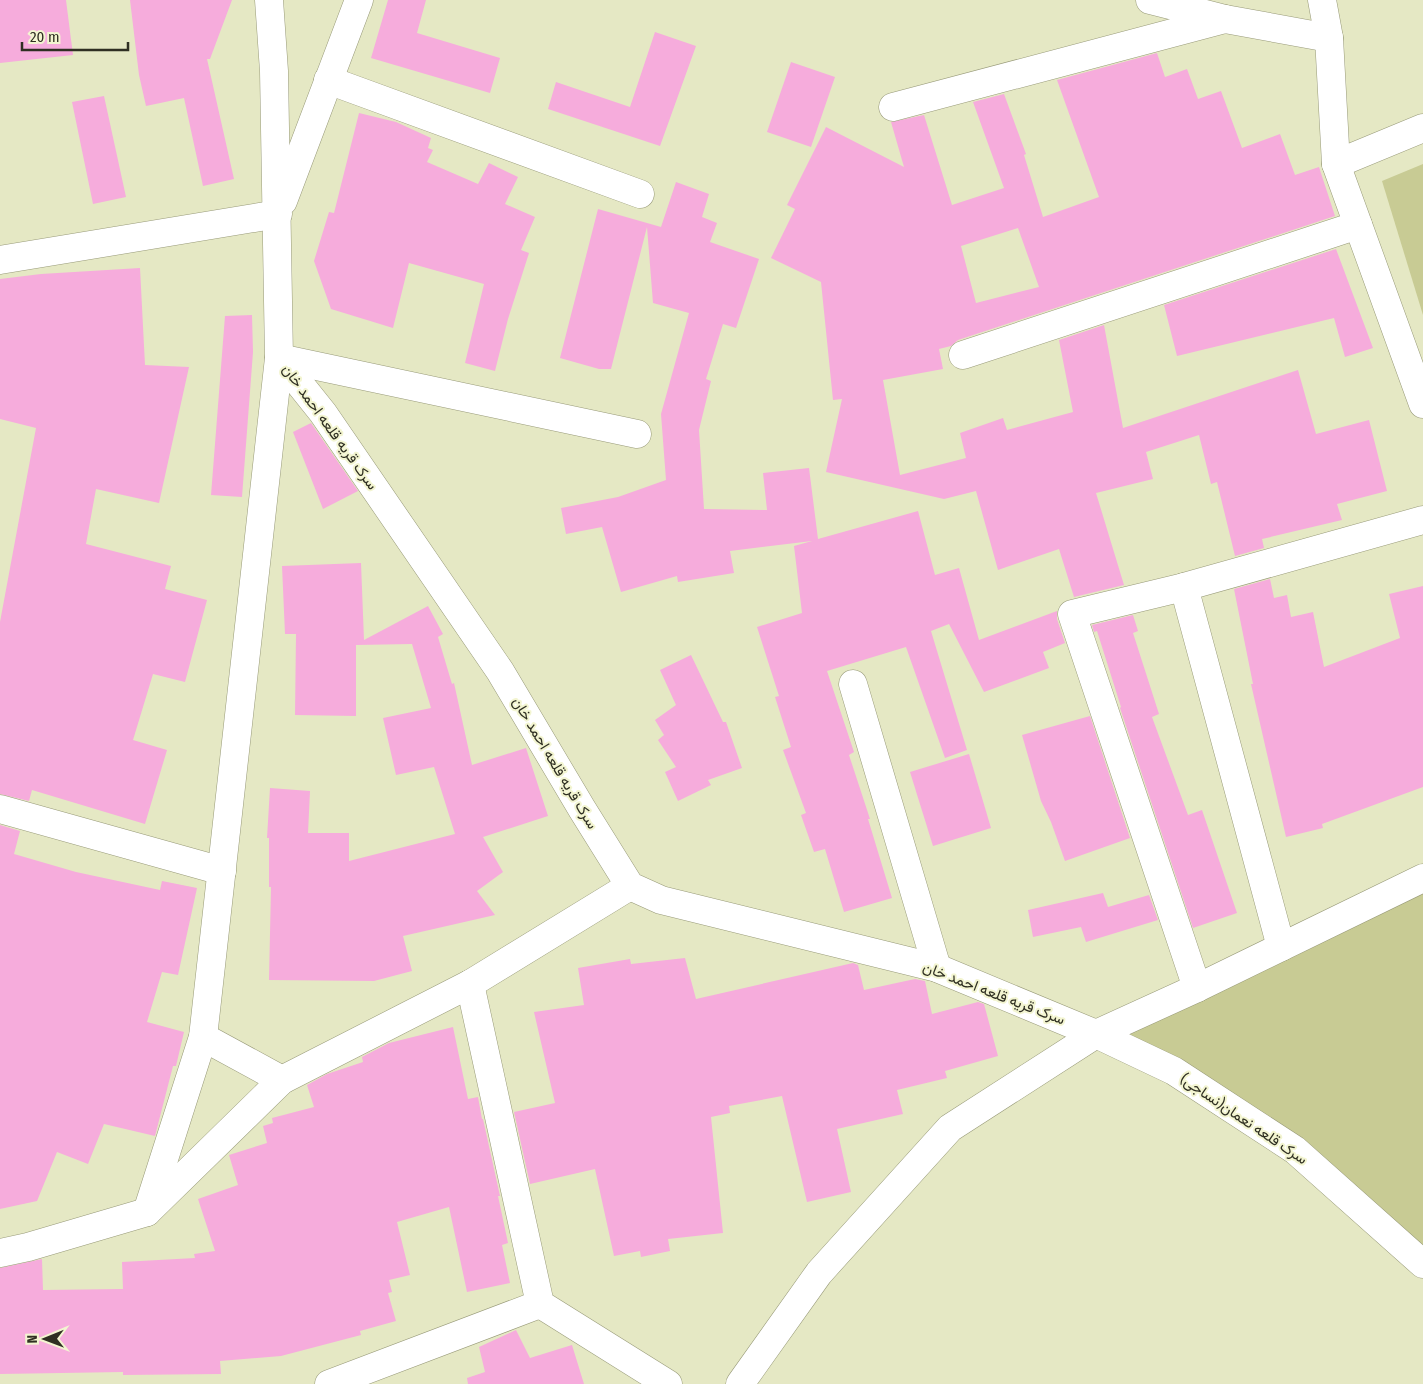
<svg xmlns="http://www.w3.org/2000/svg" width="1423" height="1384" font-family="'Fira Sans Condensed',Vazirmatn,sans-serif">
  <rect width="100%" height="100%" fill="#e5e8c4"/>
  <g fill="#c8cb94">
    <polygon points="1423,164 1423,315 1382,181"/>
    <polygon points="1423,878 1423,1264 1295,1150 1096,1034"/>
  </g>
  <g fill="#f6acdc" fill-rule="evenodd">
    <polygon points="0,0 66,0 73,55 0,63"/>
    <polygon points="130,0 232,0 210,59 207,59 234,179 203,186 184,98 146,106 139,75"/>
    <polygon points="388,0 426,0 417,33 500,58 490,93 371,58"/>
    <polygon points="655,32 696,46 660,146 548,109 556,82 630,107"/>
    <path d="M1157,53l8,24 22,-8 11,30 23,-8 21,57 38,-14 15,41 24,-8 16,49 -377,124 -7,6 -12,3 4,20 -60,11 17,95 66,-17 -6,-25 43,-15 4,12 66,-18 -14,-72 45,-15 19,103 175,-58 18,64 53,-14 18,71 -50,13 5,16 -80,19 2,9 -29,8 -18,-74 -6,2 -12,-49 -53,17 7,27 -57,14 28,92 -50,12 -15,-48 -61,21 -22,-79 -32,8 -118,-27 16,-73 -9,1 -12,-118 -50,-24 24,-49 -8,-4 39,-78 78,40 -13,-45 33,-7 28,90 52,-17 -31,-86 31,-8 22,60 -2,1 19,62 56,-20 -42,-117zM1018,228l21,59 -63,16 -15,-57z"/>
    <polygon points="791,62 835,77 811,147 767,132"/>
    <polygon points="104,96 126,197 93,204 72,102"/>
    <polygon points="359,113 396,122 431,138 428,148 433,150 427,162 478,184 489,163 518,177 505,204 535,217 521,250 529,253 508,319 495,371 465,363 484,284 409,263 393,328 331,309 314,261 329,212 334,213"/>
    <polygon points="676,182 709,194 702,217 717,223 710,242 759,259 736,328 723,324 706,379 711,381 699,430 704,509 767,510 763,473 809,468 818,539 918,511 935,575 959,568 979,640 1057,611 1057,619 1065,643 1043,652 1049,668 984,692 949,624 931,631 967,750 945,758 906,647 827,671 854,752 849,755 870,819 868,819 892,898 844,912 825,849 814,852 801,815 806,813 783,750 791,747 775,697 779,696 757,627 802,613 794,546 812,541 730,551 734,573 678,582 677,576 621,592 602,527 566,534 561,508 618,497 666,480 661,414 689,313 653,303 647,227 611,369 599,369 560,358 598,209 661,227"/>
    <polygon points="1336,249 1373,348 1345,357 1334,318 1177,356 1164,305"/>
    <polygon points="140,268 145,365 189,367 159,503 96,489 86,544 171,566 165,589 207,600 185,682 153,674 133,740 167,750 145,824 32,790 29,801 0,794 0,622 36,428 0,419 0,279 41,274"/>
    <polygon points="252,315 253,352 242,497 211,495 225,316"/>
    <polygon points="311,423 358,491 323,509 293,432"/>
    <polygon points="361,563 364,640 428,606 443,634 438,637 452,684 454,683 472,765 526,748 548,816 483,837 503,872 477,891 495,915 403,936 412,971 374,981 269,980 271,887 269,887 269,838 267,838 270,788 310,791 308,833 349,833 349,861 455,834 434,767 396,775 383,718 431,708 412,644 356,645 356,716 295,715 296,634 285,634 282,566"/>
    <polygon points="1270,579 1274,598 1287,595 1291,617 1313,612 1324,667 1400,638 1389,594 1423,586 1423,787 1322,824 1323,828 1286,837 1251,684 1253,684 1234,589"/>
    <polygon points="1133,615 1138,631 1133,633 1159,714 1152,717 1188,815 1202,810 1237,913 1193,928 1120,708 1121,707 1097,631 1094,632 1092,625"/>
    <polygon points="691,655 723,722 726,722 742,768 708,780 711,785 678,801 665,772 676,767 658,740 664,735 655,720 676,705 660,670"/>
    <polygon points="1090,716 1130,838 1065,861 1051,822 1041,801 1022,735"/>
    <polygon points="969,754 991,828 933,846 910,772"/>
    <polygon points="0,825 20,831 14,854 76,872 160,890 162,881 197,888 178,975 162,972 147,1022 184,1032 176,1066 173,1066 155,1136 104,1124 88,1164 57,1152 37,1201 0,1209"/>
    <polygon points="1103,893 1108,907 1149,895 1158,920 1086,942 1081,927 1033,937 1028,910"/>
    <polygon points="685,958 696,999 853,963 858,965 864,990 915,979 925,981 932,1014 978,1002 984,1004 998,1056 945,1071 947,1078 897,1090 903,1114 837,1129 851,1192 807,1202 782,1096 729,1106 730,1113 711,1117 723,1233 668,1239 670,1251 641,1257 640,1251 614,1256 595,1169 530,1184 514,1112 555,1103 534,1012 584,1005 578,968 630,959 631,964"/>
    <polygon points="453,1027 468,1099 478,1097 482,1119 483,1119 500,1196 498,1196 508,1243 502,1245 510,1283 467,1292 449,1207 397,1222 410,1275 389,1280 392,1292 388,1293 396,1321 360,1331 361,1335 281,1356 220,1361 221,1374 123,1375 123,1372 0,1374 0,1268 42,1259 43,1290 123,1289 122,1262 195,1258 194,1254 215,1251 198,1199 238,1185 229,1155 267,1143 263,1126 273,1123 272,1118 314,1107 307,1085 327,1074 363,1062 362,1057 389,1043"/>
    <polygon points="516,1330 530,1358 572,1345 584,1384 468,1384 467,1378 485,1372 479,1347"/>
  </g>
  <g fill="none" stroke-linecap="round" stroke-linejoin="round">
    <defs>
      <g id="minor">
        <polyline points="1150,0 1225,19 1329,38"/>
        <polyline points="1322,0 1329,38 1336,164 1423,404"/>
        <polyline points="328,80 640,194"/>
        <polyline points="893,107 1225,19"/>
        <polyline points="1336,164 1423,128"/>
        <polyline points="0,260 278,214"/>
        <polyline points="963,355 1358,225"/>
        <polyline points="1184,587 1281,947"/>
        <polyline points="853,684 937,968"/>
        <polyline points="0,809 222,871"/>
        <polyline points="470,984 540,1304 668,1384"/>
        <polyline points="1197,988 1072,614 1184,587 1423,520"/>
        <polyline points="203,1037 282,1080"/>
        <polyline points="147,1212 203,1037 279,358 637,434"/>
        <polyline points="0,1253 28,1247 147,1212 282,1080 470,984 630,886"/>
        <polyline points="329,1384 540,1304"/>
        <polyline points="740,1384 819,1273 950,1128 1096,1034 1197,988 1423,878"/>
      </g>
      <g id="tertiary">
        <polyline points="269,0 274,71 279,358 323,413 500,671 582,809 630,886 661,900 937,968 1096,1034 1174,1071 1295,1150 1423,1264"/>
        <polyline points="283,201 359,0"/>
      </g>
    </defs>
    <use href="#minor" stroke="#989a79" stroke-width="29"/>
    <use href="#tertiary" stroke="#989a79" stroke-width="29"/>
    <use href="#minor" stroke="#fff" stroke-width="28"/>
    <use href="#tertiary" stroke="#fff" stroke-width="28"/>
  </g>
  <g text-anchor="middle" stroke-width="4" stroke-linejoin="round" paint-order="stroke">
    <g font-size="15" fill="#2f2f22" stroke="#f3f5d1">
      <text transform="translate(330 427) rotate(54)" y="5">سرک قریه قلعه احمد خان</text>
      <text transform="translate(555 763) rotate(59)" y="5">سرک قریه قلعه احمد خان</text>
      <text transform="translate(994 993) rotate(21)" y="5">سرک قریه قلعه احمد خان</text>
      <text transform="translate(1244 1119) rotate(34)" y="5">سرک قلعه نعمان(نساجی)</text>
    </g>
  </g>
  <g transform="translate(45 1339) rotate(269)" stroke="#f3f5d1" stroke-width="4" paint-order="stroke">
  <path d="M0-4L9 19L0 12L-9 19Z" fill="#2f2f22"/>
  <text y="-8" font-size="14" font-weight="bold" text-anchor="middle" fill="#2f2f22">N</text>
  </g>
  <path d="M22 42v8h106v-8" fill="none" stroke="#2f2f22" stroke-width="2.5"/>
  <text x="30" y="42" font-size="15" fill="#2f2f22" stroke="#f3f5d1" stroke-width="4" paint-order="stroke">20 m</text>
</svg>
